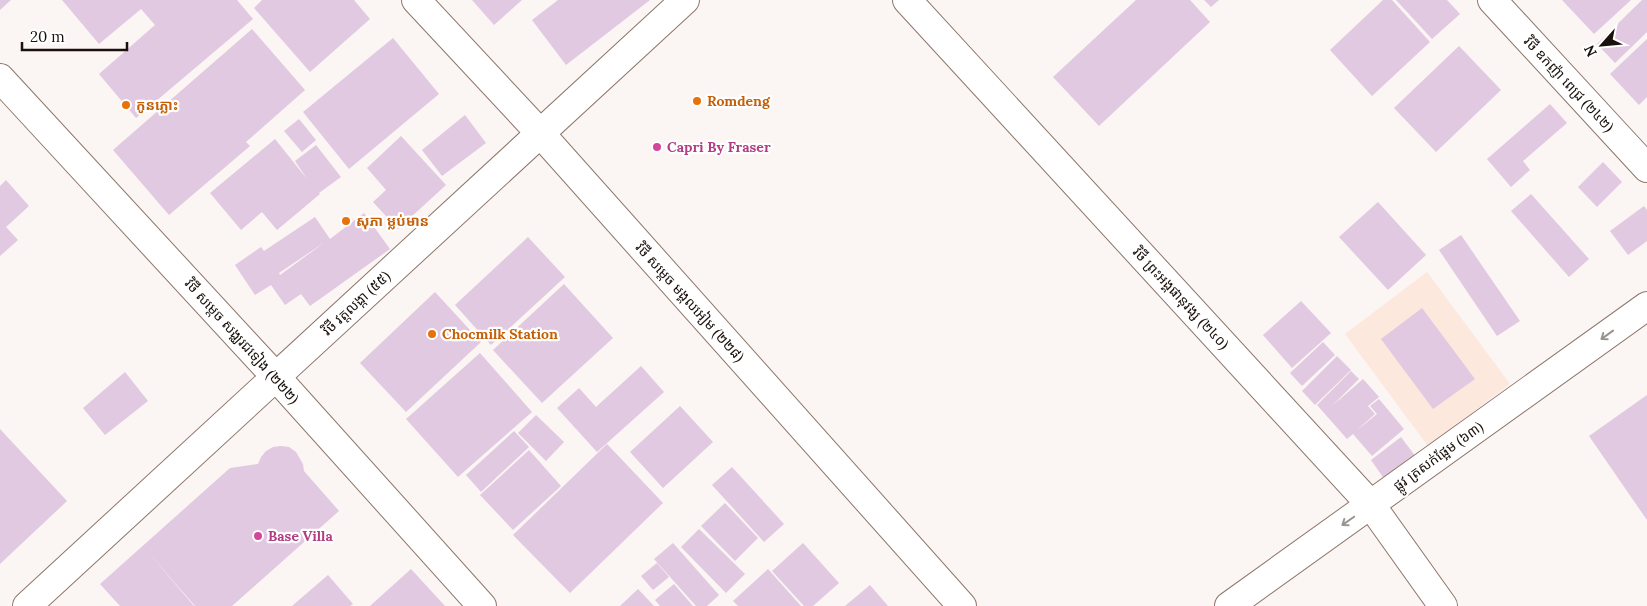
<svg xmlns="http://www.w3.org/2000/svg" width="1647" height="606" font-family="Lora,'Noto Sans Khmer',serif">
  <rect width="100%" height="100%" fill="#fbf5f3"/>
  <polygon fill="#fde8de" points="1427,272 1510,384 1428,446 1345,334"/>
  <g fill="#e1c9e1" fill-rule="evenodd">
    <polygon points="0,0 11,0 0,10"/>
    <polygon points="62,0 237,0 253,19 136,118 99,74 155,25 141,9 99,44"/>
    <polygon points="262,0 354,0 370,19 310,72 254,8"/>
    <polygon points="472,0 522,0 494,25"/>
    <polygon points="558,0 650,0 566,65 532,20"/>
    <polygon points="1136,0 1190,0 1210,22 1099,126 1053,77"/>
    <polygon points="1204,0 1219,0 1211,7"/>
    <polygon points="1383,0 1392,0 1430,42 1372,96 1330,50"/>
    <polygon points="1396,0 1447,0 1460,14 1432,39"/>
    <polygon points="1562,0 1631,0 1594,34"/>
    <polygon points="1642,0 1647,0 1647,32 1615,63 1597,44"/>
    <polygon points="252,29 305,90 246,142 250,146 169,215 113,150"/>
    <polygon points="393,38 439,94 349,169 303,112"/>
    <polygon points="1647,39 1647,97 1639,105 1610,74"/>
    <polygon points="1459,46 1501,90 1436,152 1394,108"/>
    <polygon points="1550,104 1567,123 1523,161 1530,170 1511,187 1487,159"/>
    <polygon points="465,115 486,143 442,176 422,150"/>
    <polygon points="299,119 316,140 302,152 284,131"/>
    <polygon points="401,136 446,185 398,229 373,202 386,190 367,168"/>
    <polygon points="275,139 307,179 295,161 316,145 341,177 319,193 320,194 277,230 262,212 241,230 210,193"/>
    <polygon points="1603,162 1622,182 1597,207 1578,187"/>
    <polygon points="6,180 29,206 6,227 18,240 0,256 0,186"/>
    <polygon points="1531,194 1589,259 1569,277 1511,211"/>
    <polygon points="1378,202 1426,255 1388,290 1339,237"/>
    <polygon points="1644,206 1647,210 1647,241 1628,255 1610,231"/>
    <path d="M364,213l26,36 -80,57 -9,-12 -16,11 -14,-20 -16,10 -20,-30 26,-18 3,4 51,-34 15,22zM325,242l-45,33 -1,-2z"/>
    <polygon points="1461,235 1520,321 1497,336 1439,250"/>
    <polygon points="528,237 565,277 491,345 455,305"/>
    <polygon points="564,284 613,338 542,403 493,350"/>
    <polygon points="435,292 481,342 406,412 360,363"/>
    <polygon points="1301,301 1331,333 1292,368 1263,335"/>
    <polygon points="1422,308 1475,379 1433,409 1381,339"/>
    <polygon points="1323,342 1335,355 1302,386 1290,373"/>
    <polygon points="480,353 532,412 458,477 406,419"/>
    <polygon points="1337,356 1351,370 1315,405 1302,391"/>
    <polygon points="641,366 664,392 597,452 557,408 579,388 596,407"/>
    <polygon points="1351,371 1359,379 1332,406 1363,379 1379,397 1368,406 1375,414 1356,431 1377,414 1370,406 1379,399 1404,429 1372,456 1353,434 1347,439 1317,405"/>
    <polygon points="125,372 148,401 105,435 83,408"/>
    <polygon points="1647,395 1647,520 1589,436"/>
    <polygon points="680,406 713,442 663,488 630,452"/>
    <polygon points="536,415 564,442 546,461 518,433"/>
    <polygon points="0,429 67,501 0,564"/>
    <polygon points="514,431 529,447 481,492 466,475"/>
    <polygon points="1401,437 1416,457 1385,480 1371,460"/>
    <polygon points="607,444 663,503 570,593 513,535"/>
    <polygon points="281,446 289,447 296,452 303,464 304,471 339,511 232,606 195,606 147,551 194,606 120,606 100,584 230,468 258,464 261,457 266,451 273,447"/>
    <polygon points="529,450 561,486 513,530 480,495"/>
    <polygon points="732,467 784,524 764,542 712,485"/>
    <polygon points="725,503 758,538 735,561 701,526"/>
    <polygon points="699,529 745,574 726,593 681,547"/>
    <polygon points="673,543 719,595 707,606 696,606 654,559"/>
    <polygon points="803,543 839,583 813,606 804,606 772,571"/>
    <polygon points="657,563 669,577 653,590 641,576"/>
    <polygon points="411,569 445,606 370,606"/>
    <polygon points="768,569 801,606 738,606 733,601"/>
    <polygon points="328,575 353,604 350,606 292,606"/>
    <polygon points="674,584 693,606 660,606 655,600"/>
    <polygon points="870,585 888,606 845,606"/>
    <polygon points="638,589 654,606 620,606"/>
  </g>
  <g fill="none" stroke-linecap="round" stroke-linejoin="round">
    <defs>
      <g id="minor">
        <polyline points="416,0 540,133 962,606"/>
        <polyline points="907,0 1371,505 1443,606"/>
        <polyline points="1492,0 1647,168"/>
        <polyline points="0,78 276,377 482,606"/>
        <polyline points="27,606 685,0"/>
        <polyline points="1229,606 1647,306"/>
      </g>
    </defs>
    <use href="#minor" stroke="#8e766b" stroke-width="30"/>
    <use href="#minor" stroke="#fff" stroke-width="28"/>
  </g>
  <defs><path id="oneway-shaft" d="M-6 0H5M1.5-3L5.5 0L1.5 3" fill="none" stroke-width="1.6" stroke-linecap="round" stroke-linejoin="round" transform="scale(1.25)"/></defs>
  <g stroke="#989492">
    <use href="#oneway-shaft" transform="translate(1607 335) rotate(144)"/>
    <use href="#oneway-shaft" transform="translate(1348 521) rotate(145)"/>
  </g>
  <g fill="#e8710a" stroke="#fff" stroke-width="2">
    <circle cx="697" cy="101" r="5"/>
    <circle cx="126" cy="105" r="5"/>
    <circle cx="346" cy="221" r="5"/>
    <circle cx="432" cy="334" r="5"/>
  </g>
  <g fill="#d1479c" stroke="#fff" stroke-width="2">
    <circle cx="657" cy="147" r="5"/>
    <circle cx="258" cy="536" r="5"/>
  </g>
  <g text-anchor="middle" stroke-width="4.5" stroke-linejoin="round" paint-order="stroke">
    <g font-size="14" fill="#1a110c" stroke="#fff">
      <text transform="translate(1569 84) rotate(47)" y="5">វិថី ឧកញ៉ា ពេជ្រ (២៤២)</text>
      <text transform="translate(1181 298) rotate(47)" y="5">វិថី ព្រះអង្គផានុវង្ស (២៤០)</text>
      <text transform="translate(690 302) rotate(48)" y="5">វិថី សម្តេច មង្គលអៀម (២២៨)</text>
      <text transform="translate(356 303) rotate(-43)" y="5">វិថី វត្តលង្កា (៥៥)</text>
      <text transform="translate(242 341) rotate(48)" y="5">វិថី សម្តេច សង្ឈរជទៀង (២២២)</text>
      <text transform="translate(1438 456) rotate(-36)" y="5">ផ្លូវ ត្រសក់ផ្អែម (៦៣)</text>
    </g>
    <g font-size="14" font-weight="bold" fill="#c56008" stroke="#fff" text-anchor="start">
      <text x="707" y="106">Romdeng</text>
      <text x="136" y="110">កូនភ្លោះ</text>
      <text x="356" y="226">សុភា ម្លប់មាន</text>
      <text x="442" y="339">Chocmilk Station</text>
    </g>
    <g font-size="14" font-weight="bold" fill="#b23c85" stroke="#fff" text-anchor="start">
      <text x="667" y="152">Capri By Fraser</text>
      <text x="268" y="541">Base Villa</text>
    </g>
  </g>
  <g transform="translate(1602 45) rotate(243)" stroke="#ffffff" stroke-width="4" paint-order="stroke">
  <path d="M0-4L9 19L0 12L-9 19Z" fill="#1a110c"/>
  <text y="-8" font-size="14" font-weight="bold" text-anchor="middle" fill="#1a110c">N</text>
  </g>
  <path d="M22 42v8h105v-8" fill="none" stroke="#1a110c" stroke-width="2.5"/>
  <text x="30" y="42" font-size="15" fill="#1a110c" stroke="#ffffff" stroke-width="4" paint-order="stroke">20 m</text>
</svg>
